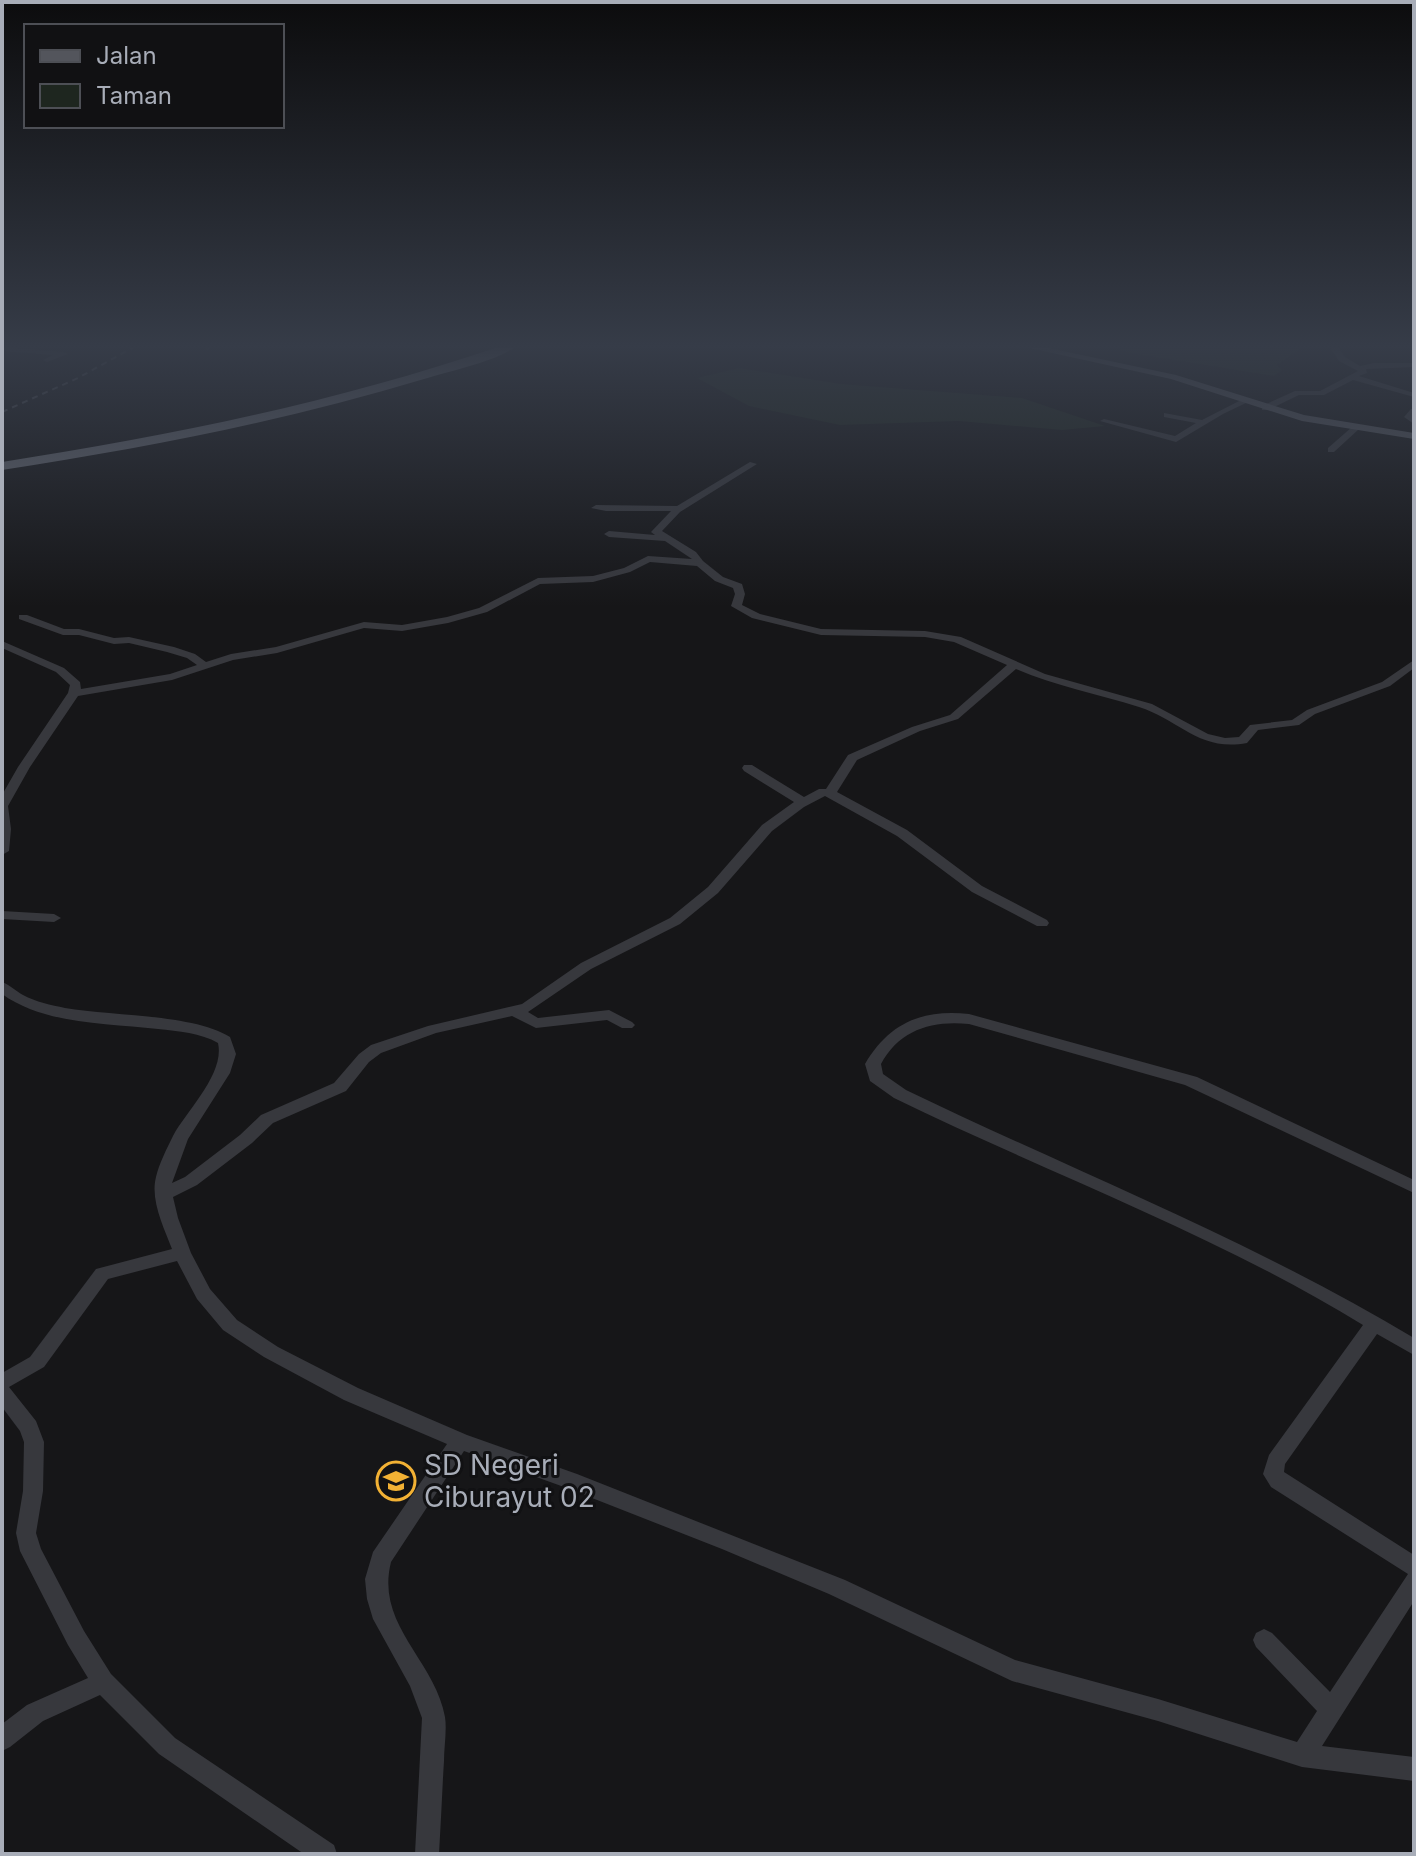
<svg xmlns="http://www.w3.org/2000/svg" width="1416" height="1856" font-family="Inter,sans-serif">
  <rect width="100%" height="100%" fill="#161618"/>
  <g fill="#1e261f">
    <polygon points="1112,347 1311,347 1300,349 1277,365 1282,370 1274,376 1131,353"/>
    <polygon points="739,368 841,384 1022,398 1105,426 1062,430 959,421 840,425 749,406 697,378"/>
  </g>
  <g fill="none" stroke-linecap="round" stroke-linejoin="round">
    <g fill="#37383d" fill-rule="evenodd">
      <polygon points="2,347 64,352 68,354 47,362 43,360 53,355 2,351"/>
      <polygon points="202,347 210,347 211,348 207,350"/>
      <polygon points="1330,347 1338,347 1345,357 1360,366 1374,363 1414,363 1414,367 1366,369 1367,373 1359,376 1414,393 1414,397 1353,380 1324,395 1299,395 1268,410 1262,410 1262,406 1295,391 1320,391 1358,371 1339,361"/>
      <polygon points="1243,399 1250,401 1223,414 1176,442 1100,421 1104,419 1175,436 1196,423 1164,417 1164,413 1202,420"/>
      <polygon points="1411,409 1414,409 1414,424 1404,417"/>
      <polygon points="1352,427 1359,429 1334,452 1328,452 1328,448"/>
      <path d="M750,462l7,2 -77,48 -18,19 34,21 7,9 20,16 19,7 3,10 -3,11 18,9 61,15 104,2 36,6 84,37 107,30 56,30 17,4 14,-1 11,-12 42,-5 15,-10 75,-28 32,-22v8l-24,18 -75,28 -16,11 -41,5 -11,13c-48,9 -67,-23 -108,-36 -41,-13 -84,-21 -123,-38l-58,50 -38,12 -63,29 -20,32 70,38 75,56 65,34 2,3 -2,3h-10l-65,-34 -75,-56 -72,-40 -21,11 -32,24 -54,62 -38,31 -89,45 -63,43 10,6 71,-8 23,12 3,3 -3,3h-10l-15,-8 -71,8 -24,-12 -76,17 -55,20 -12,9 -23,29 -73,32 -21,20 -55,42 -24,12 5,21 13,35 19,36 27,31 41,27 80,41 109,47 110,39 268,106 170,80 143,39 139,43 20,-31 -61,-64 -3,-7 3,-7 8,-4 8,4 58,59 78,-118 -137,-87 -8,-13 6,-19 94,-130c-148,-91 -313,-151 -469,-227l-24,-17 -5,-17c24,-41 57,-55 104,-50l228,63 217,103v13l-229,-108 -216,-61c-37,-4 -70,6 -88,40l2,10 23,16c170,82 347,151 508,248v17l-37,-21 -92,130 -1,8 130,83v46l-92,145 92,11v24l-112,-14 -144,-46 -146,-40 -183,-87 -107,-45 -158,-62 -100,-36 -73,111c-16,63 44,98 54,155 2,13 -1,30 -1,44 -2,31 -3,62 -5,93h-24l7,-136 -12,-32 -37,-67 -6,-20 -2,-20 8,-27 74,-108 -103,-44 -80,-43 -41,-27 -26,-31 -20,-38 -69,18 -64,88 -35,20 27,34 8,21 -1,49 -7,42 5,16 43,82 27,43 64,64 159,107 3,9h-33l-145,-100 -59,-59 -57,26 -33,26 -8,4v-27l25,-19 61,-27 -20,-33 -48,-94 -4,-18 7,-42 1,-49 -4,-11 -18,-24v-34l28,-16 66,-88 76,-20c-8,-21 -22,-49 -16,-72 3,-13 11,-29 17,-41 14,-26 52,-62 45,-93 -17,-10 -40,-12 -60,-14 -51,-6 -113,-4 -156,-35v-12c8,3 14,9 21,13 13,7 28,10 42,13 45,8 129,6 165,29l6,17 -6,19 -42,66 -16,44 13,-6 55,-42 21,-20 73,-32 25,-29 12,-9 57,-19 94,-22 59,-41 89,-45 38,-31 54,-62 32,-23 -50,-31 -2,-3 2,-3h8l52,32 15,-8h7l22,-34 64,-28 38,-12 57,-50 -53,-23 -29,-5 -104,-2 -69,-17 -21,-12 4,-12 -2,-6 -18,-7 -18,-15 -47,-4 -20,10 -37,10 -53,2 -53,28 -39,11 -46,8 -38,-3 -87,25 -44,7 -61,20 -94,16 -48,71 -22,39 3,23 -2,22 -7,4v-60l16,-28 50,-74 2,-8 -14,-13 -54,-24v-7l62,27 16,14 1,7 89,-15 27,-9 -10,-7 -20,-6 -38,-9 -15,1 -35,-9h-16l-44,-16v-4h8l37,14h15l35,9 15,-1 45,10 21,7 11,8 25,-8 45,-7 88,-25 38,3 45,-8 32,-9 59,-30 55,-2 31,-8 24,-12 44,3 -27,-18 -56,-4 -5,-3 5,-3 46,4 -4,-3 20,-21h-65l-15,-3 5,-3 81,1z"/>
      <polygon points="2,911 54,914 61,918 54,922 2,919"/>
    </g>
    <polygon fill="#53555c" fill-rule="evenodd" points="1025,347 1044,347 1176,375 1304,415 1414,433 1414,439 1302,421 1171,379"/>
    <path fill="#63666e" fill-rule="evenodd" d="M498,347h17c-21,15 -66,24 -91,32 -138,42 -280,69 -422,91v-8c169,-26 334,-60 496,-115z"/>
    <polyline stroke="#4a4c52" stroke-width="2" stroke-dasharray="6 5" stroke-linecap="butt" points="2,412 78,378 134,347"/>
  </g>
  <linearGradient id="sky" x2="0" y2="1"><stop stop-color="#0c0c0d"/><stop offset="0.57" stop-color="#363c48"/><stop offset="1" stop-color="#363c48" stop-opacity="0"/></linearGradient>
  <rect width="1416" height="607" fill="url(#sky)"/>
  <defs>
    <symbol id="school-ring" viewBox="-11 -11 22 22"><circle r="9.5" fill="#111113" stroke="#f2b134" stroke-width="1.5"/><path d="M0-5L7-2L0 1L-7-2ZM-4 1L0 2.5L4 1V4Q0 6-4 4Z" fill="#f2b134"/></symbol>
  </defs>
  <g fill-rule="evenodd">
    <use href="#school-ring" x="374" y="1459" width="44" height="44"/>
  </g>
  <g text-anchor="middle" stroke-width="6" stroke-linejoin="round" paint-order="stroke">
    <g font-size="28" fill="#a8adb8" stroke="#111113" text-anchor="start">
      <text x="424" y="1475">SD Negeri<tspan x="424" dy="32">Ciburayut 02</tspan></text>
    </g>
  </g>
  <rect width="1416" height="1856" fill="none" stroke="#a8adb8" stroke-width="8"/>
  <rect x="24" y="24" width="260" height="104" fill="#111113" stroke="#4d4f55" stroke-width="2"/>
  <rect x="40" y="50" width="40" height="12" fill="#53555c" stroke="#4d4f55" stroke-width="2"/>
  <text x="96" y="64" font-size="24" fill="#a8adb8">Jalan</text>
  <rect x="40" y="84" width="40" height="24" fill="#1e261f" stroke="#4d4f55" stroke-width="2"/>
  <text x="96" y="104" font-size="24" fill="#a8adb8">Taman</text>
</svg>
